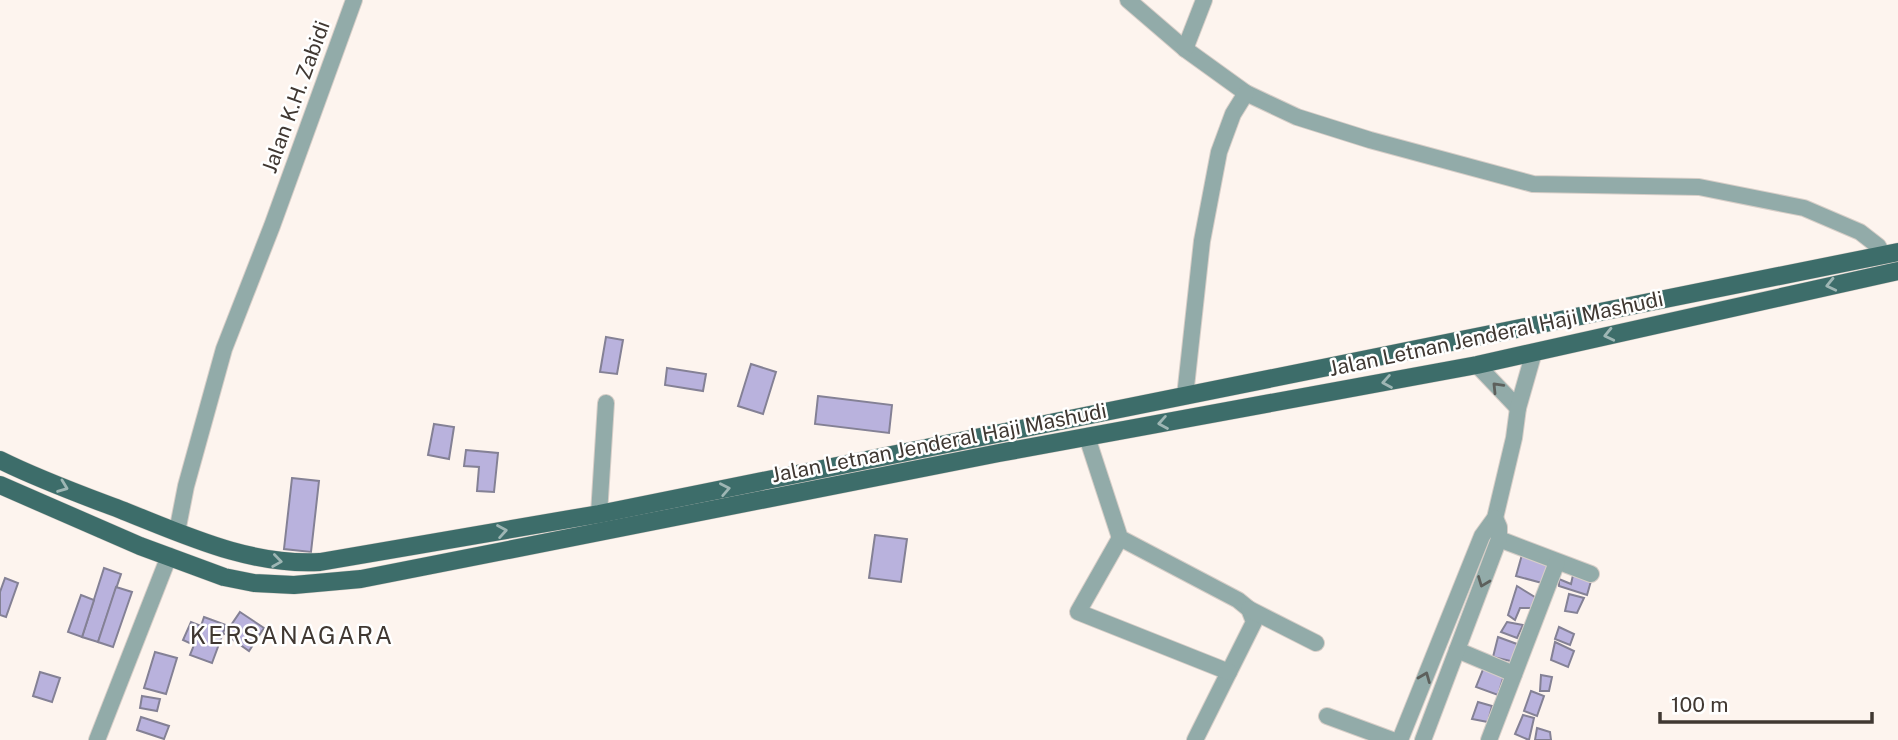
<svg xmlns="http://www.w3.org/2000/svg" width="1898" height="740" font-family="'Public Sans',sans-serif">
  <rect width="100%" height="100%" fill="#fdf4ee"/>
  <g fill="#b9b2dd" stroke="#848195" stroke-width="2">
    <polygon points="606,337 623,340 617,374 600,372"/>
    <polygon points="751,364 776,372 763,414 738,406"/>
    <polygon points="667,368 706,374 703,391 665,385"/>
    <polygon points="818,396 892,405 889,433 815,424"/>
    <polygon points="434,424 454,427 449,459 428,455"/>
    <polygon points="466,450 498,453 494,492 477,491 479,467 464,466"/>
    <polygon points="292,478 319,481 311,552 284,549"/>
    <polygon points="875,535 907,539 901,582 869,578"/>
    <polygon points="1523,551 1550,562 1542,583 1516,576"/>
    <polygon points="104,568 121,574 98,642 82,637"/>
    <polygon points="1573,575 1591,581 1587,595 1559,586 1559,579 1571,584"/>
    <polygon points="5,578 18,583 6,617 0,615 0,592"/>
    <polygon points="1517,586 1538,599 1537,608 1520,608 1515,620 1508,615"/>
    <polygon points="116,587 132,592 113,647 98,642"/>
    <polygon points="1569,594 1584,598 1577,613 1565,611"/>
    <polygon points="81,595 94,600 82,637 68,632"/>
    <polygon points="240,612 264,628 249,651 225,634"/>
    <polygon points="204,617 226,625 212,663 190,655 194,645 183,640 191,622 201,626"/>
    <polygon points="1507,622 1523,625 1517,638 1501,632"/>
    <polygon points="1559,627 1574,634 1570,645 1555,639"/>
    <polygon points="1498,637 1517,644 1515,662 1493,657"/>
    <polygon points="1555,642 1574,651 1568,667 1551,660"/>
    <polygon points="155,652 177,658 166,694 144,688"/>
    <polygon points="1484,667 1504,675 1498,695 1476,687"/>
    <polygon points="40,672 60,678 52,702 33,696"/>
    <polygon points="1541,675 1552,677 1549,691 1540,691"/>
    <polygon points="1531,691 1544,696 1537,716 1524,711"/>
    <polygon points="142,696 160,699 157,711 140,708"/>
    <polygon points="1478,702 1492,706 1488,722 1472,719"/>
    <polygon points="1523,715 1534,718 1529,740 1515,734"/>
    <polygon points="141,717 169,726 164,739 137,730"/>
    <polygon points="1537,728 1550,732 1551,740 1535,740"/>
  </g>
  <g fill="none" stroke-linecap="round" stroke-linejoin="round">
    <defs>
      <g id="street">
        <polyline points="1128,0 1185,49 1246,93 1297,117 1370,140 1533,184 1699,187 1804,208 1860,232 1878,246 1883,255"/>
        <polyline points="1185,49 1204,0"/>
        <polyline points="1477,365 1518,408"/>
        <polyline points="1185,396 1202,241 1219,152 1233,114 1246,93"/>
        <polyline points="1087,437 1120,538 1238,600 1249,609 1254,622 1195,740"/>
        <polyline points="599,514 606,403"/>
        <polyline points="177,532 186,486 224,349 272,226 354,0"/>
        <polyline points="1120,538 1078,612 1229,672"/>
        <polyline points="1499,539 1591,574"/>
        <polyline points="1249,609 1316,643"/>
        <polyline points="1457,650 1514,674"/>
        <polyline points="1327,716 1392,740"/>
        <polyline points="97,740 169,556"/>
        <polyline points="1400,740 1482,536 1495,518 1514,438 1518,408 1534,352"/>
        <polyline points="1423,740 1499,539 1499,527 1495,518"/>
        <polyline points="1489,740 1557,562"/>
      </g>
      <g id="primary">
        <path d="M0,460c40,20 82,35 124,51 63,25 127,55 196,51l279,-48 1299,-262"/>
        <polyline points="0,485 140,546 224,577 254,583 294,585 361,579 999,453 1477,365 1898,271"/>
      </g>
    </defs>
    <use href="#street" stroke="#d7cec8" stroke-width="18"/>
    <use href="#primary" stroke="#d7cec8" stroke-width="19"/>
    <use href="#street" stroke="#92aba9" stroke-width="16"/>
    <use href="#primary" stroke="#3d6d6a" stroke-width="18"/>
  </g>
  <defs><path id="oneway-chevron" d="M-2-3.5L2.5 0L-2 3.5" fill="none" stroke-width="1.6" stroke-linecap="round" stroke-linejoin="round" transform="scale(1.75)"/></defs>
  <g stroke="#9eb6b4">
    <use href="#oneway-chevron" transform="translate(1831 285) rotate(167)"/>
    <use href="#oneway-chevron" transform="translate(1609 335) rotate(167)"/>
    <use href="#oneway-chevron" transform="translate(1387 382) rotate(170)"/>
    <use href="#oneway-chevron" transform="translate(1163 423) rotate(170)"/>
    <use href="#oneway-chevron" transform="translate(63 487) rotate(21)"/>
    <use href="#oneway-chevron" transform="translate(725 489) rotate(-11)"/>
    <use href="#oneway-chevron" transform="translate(502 531) rotate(-10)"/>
    <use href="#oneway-chevron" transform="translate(277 561) rotate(8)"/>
  </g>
  <g stroke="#5d605c">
    <use href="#oneway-chevron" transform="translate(1497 387) rotate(-134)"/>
    <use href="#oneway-chevron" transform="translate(1483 582) rotate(111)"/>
    <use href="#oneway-chevron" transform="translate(1425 677) rotate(-68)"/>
  </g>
  <g text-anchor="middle" stroke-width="5" stroke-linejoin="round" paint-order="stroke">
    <g font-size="21" fill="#403832" stroke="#fff">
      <text transform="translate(296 97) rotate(-70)" y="7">Jalan K.H. Zabidi</text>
      <text transform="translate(1496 334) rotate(-12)" y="7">Jalan Letnan Jenderal Haji Mashudi</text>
      <text transform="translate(939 443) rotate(-11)" y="7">Jalan Letnan Jenderal Haji Mashudi</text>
    </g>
    <g font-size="24" letter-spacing="2" fill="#403832" stroke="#fff">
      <text x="292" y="644">KERSANAGARA</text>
    </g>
  </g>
  <path d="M1660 712v10h212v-10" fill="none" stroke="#403832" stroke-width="3.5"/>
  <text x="1671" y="712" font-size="21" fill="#403832" stroke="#ffffff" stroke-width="5" paint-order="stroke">100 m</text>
</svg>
